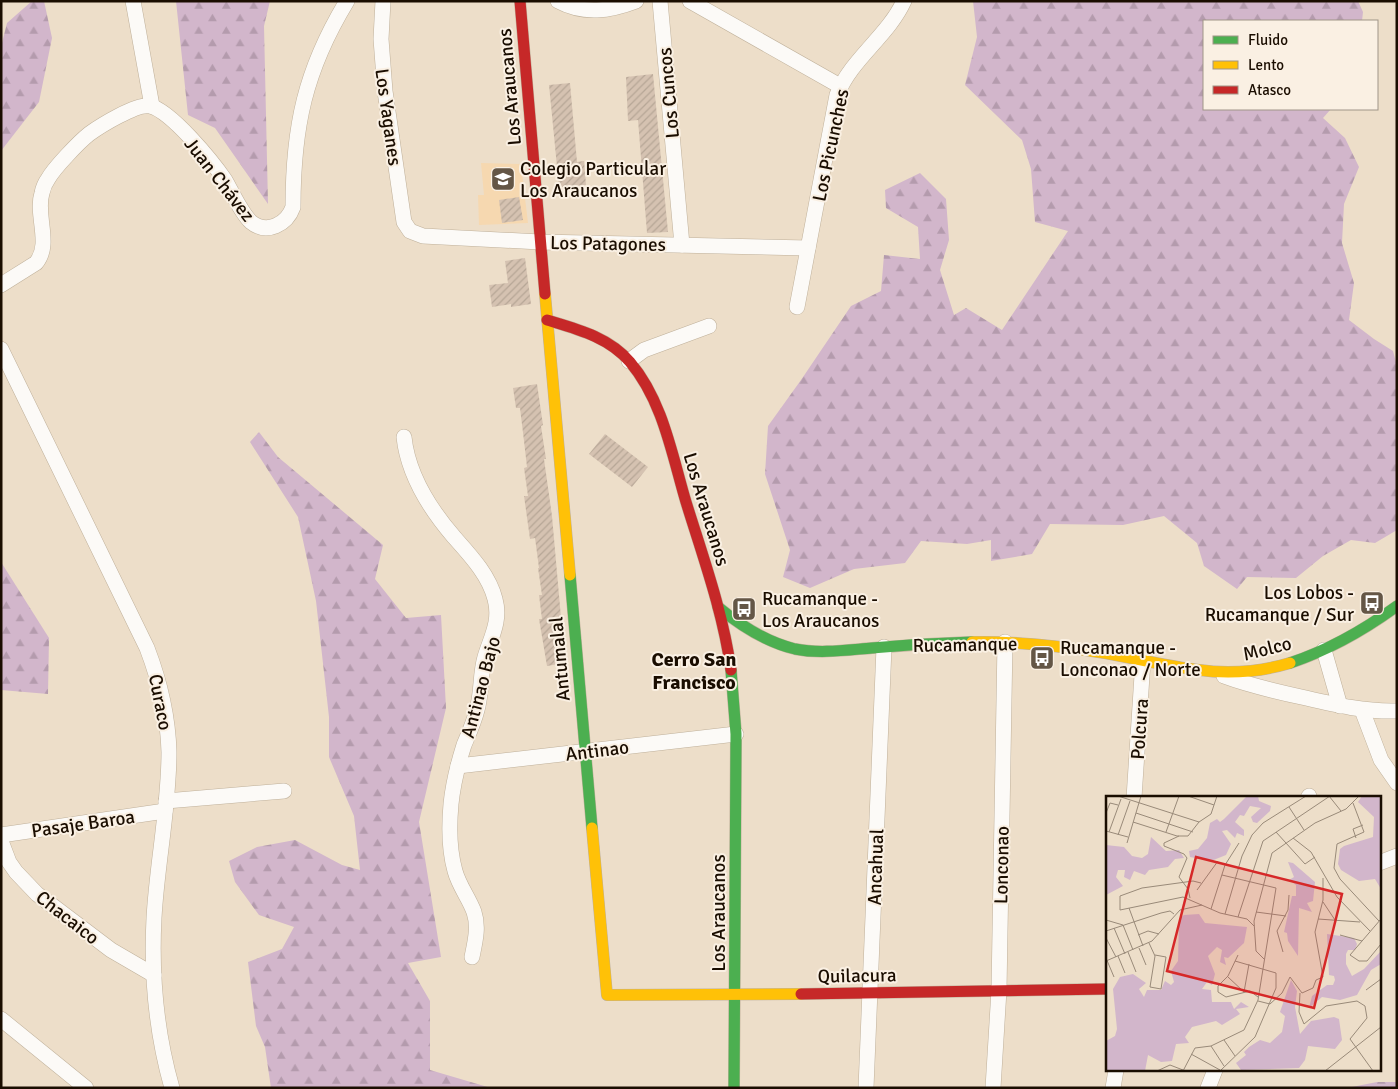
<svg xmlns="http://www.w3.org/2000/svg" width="1398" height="1089" font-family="Signika,sans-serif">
  <defs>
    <pattern id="forest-firs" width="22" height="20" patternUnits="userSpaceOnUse" patternTransform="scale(1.25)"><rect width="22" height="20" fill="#d2b6cb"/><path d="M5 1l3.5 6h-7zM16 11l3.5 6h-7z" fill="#b49bad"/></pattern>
    <pattern id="building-hatch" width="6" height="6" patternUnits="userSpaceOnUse" patternTransform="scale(1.25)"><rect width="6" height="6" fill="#d5c2b1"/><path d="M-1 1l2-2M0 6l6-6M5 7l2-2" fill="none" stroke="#b6a696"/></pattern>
  </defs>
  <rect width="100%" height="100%" fill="#eddec9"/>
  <polygon fill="#f6d8b0" points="481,163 521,164 528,223 479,225 478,195 484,195"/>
  <g fill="url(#forest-firs)">
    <polygon points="32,1 44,1 52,38 39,102 1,151 1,47 7,23"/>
    <polygon points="176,1 270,1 264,26 268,204 215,128 188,115"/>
    <polygon points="973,1 1358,1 1363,12 1362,21 1204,21 1204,109 1331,109 1323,118 1345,138 1359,167 1344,204 1342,243 1354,283 1349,320 1374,339 1393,351 1397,366 1397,530 1375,543 1351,540 1323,556 1296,578 1247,577 1237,589 1204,566 1197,543 1164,516 1123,525 1050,524 1032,554 991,561 991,540 967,544 921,541 905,563 854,569 810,588 783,577 790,550 765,474 768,426 801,380 851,306 881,291 884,255 920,259 918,227 886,208 885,190 920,173 946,199 949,240 940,270 954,315 966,308 1002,330 1068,231 1035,222 1031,169 1022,140 965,85 977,37"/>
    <polygon points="259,432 278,457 383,545 375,579 406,618 441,615 446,708 419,822 441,957 408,963 430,1001 430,1070 491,1088 271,1088 265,1047 256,1026 248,962 282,949 294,927 259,915 235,882 229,861 257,847 295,840 342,865 360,870 354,816 329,757 329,717 316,601 298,517 250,442"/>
    <polygon points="1,562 49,638 48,694 1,690"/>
    <polygon points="1377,1082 1397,1082 1397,1088 1347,1088"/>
  </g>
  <g fill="url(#building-hatch)">
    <polygon points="653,74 668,232 647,233 638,120 628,121 626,77"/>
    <polygon points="570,83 577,162 584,161 586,185 559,187 549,85"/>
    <polygon points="519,197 523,220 502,223 499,200"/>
    <polygon points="525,258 531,304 511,307 511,304 492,307 489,285 508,283 505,261"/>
    <polygon points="537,384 543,425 541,426 546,459 544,459 552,516 565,663 547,666 539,619 542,619 539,595 542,595 538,568 539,568 535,538 530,539 524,496 528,496 524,468 527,467 524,441 520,408 516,408 513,388"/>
    <polygon points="605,434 648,467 632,487 589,454"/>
  </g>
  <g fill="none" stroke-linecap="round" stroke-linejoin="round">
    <defs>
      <g id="street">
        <polyline points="133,1 152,106"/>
        <polyline points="383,1 381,39 385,91 404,222 410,231 423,236 540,242 808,248"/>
        <path d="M558,1c26,14 52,10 78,0"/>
        <polyline points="660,1 682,245"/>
        <polyline points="690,1 840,86"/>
        <path d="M1,285l35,-22c16,-19 -1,-48 6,-70 1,-5 3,-10 6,-14 6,-11 31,-37 41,-45 11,-8 48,-31 61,-28 21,5 62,55 75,74 7,12 16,33 26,42 16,13 36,2 42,-15 0,-80 12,-137 54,-206"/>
        <path d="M797,307l40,-212c14,-36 51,-59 67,-94"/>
        <path d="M1,349l146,299c13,34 21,68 22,104 0,56 -12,111 -15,166 -3,58 2,114 18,170"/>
        <polyline points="629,361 644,350 709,326"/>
        <path d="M404,437c4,38 25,71 50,100 16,18 35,38 41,62 6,22 -4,38 -10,58 -5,17 -3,35 -8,53 -3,12 -8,23 -13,35 -6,19 -11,39 -13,59 -2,22 -2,46 4,67 4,15 14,27 19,41 5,15 1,30 -2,45"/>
        <polyline points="1324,650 1340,706"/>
        <path d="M1224,676c27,10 54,16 82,22 30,7 60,14 91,13"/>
        <polyline points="1362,710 1381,760 1397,783"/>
        <polyline points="458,766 736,734"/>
        <polyline points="1134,798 1143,660"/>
        <polyline points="1308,798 1309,796"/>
        <polyline points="166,801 284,791"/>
        <polyline points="1,835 165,811"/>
        <polyline points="1,841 9,862 16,872 37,894 111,950 154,975"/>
        <polyline points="1379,863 1397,856"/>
        <polyline points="1,1019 86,1088"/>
        <polyline points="866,1088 884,647"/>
        <polyline points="993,1088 999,990 1005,642"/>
        <polyline points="1113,1088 1116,1070"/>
        <polyline points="1208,1088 1215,1070"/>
      </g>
      <g id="fast">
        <polyline points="570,575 592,828"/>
        <path d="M718,607c23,19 48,35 77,42 25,5 52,1 77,-1 33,-3 66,-5 100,-6"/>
        <path d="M1290,663c39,-13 74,-33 107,-57"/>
        <polyline points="731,670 736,734 734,1088"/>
      </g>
      <g id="slow">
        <polyline points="545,294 570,575"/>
        <path d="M972,642c44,-1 89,4 133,11 66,12 118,30 185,10"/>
        <polyline points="592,828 607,995 801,994"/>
      </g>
      <g id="jam">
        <polyline points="520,1 545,294"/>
        <path d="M547,320c30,9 62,17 83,42 33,39 42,93 56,140 17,55 37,110 45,168"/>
        <polyline points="801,994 1107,989"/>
      </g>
    </defs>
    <use href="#street" stroke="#bfb09a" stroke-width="16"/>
    <use href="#fast" stroke="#bfb09a" stroke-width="12"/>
    <use href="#slow" stroke="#bfb09a" stroke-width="12"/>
    <use href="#jam" stroke="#bfb09a" stroke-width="12"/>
    <use href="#street" stroke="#fcfaf7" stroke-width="15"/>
    <use href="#fast" stroke="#4caf50" stroke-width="11"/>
    <use href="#slow" stroke="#ffc107" stroke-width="11"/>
    <use href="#jam" stroke="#c62828" stroke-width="11"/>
  </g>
  <defs>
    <symbol id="school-square" viewBox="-11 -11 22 22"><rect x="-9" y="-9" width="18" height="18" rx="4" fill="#645646" stroke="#faf0e3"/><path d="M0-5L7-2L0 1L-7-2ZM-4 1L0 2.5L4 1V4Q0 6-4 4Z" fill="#fff"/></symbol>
    <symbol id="bus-square" viewBox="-11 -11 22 22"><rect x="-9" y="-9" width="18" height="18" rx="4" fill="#645646" stroke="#faf0e3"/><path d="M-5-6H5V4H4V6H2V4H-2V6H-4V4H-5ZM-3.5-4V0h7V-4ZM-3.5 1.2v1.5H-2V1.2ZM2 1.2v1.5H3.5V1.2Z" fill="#fff"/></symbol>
  </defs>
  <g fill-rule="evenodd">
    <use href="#school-square" x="489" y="165" width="28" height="28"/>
    <use href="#bus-square" x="1358" y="589" width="28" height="28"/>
    <use href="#bus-square" x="730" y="595" width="28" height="28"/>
    <use href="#bus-square" x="1028" y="644" width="28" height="28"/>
  </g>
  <g text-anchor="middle" stroke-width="4" stroke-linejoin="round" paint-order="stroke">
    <g font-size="19" fill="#1a0d00" stroke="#faf0e3">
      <text transform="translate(509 87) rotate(-95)" y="7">Los Araucanos</text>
      <text transform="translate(668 93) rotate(-95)" y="7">Los Cuncos</text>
      <text transform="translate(389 117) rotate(82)" y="7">Los Yaganes</text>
      <text transform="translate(830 145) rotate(-78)" y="7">Los Picunches</text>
      <text transform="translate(220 179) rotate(52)" y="7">Juan Chávez</text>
      <text transform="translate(608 243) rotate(1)" y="7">Los Patagones</text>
      <text transform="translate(707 509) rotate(73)" y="7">Los Araucanos</text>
      <text transform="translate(965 644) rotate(-1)" y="7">Rucamanque</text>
      <text transform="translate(1267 648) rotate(-14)" y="7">Molco</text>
      <text transform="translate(559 659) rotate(-95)" y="7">Antumalal</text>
      <text transform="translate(480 687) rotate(-75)" y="7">Antinao Bajo</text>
      <text transform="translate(161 702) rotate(79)" y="7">Curaco</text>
      <text transform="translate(1139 729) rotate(-86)" y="7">Polcura</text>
      <text transform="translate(597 750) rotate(-7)" y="7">Antinao</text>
      <text transform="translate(83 823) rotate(-8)" y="7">Pasaje Baroa</text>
      <text transform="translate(1001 865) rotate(-89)" y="7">Lonconao</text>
      <text transform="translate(875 867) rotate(-88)" y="7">Ancahual</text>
      <text transform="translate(718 913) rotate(-90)" y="7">Los Araucanos</text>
      <text transform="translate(68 917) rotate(38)" y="7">Chacaico</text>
      <text transform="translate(857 975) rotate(-1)" y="7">Quilacura</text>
    </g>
    <g font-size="19" fill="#1a0d00" stroke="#faf0e3" text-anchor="start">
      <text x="520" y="175">Colegio Particular<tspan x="520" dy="22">Los Araucanos</tspan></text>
      <text x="1354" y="599" text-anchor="end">Los Lobos -<tspan x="1354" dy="22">Rucamanque / Sur</tspan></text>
      <text x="762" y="605">Rucamanque -<tspan x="762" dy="22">Los Araucanos</tspan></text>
      <text x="1060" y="654">Rucamanque -<tspan x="1060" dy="22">Lonconao / Norte</tspan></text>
    </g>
    <g font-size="20" font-weight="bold" fill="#1a0d00" stroke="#faf0e3">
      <text x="694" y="666">Cerro San<tspan x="694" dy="23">Francisco</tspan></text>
    </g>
  </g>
  <g transform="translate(1106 796)">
    <rect width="275" height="275" fill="#eddec9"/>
    <path d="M141,0h11l1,5 12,5 -1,5 -13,12 -4,-1 -2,-5 10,-9 -11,-2 -6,10 -4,-1 -5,7 9,8v6l-7,-3 -2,5 -8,-8 -5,1 9,13 -5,11 -15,6 -21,-4 -1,-6 9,-2 9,-11 3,-15 7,-4 3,3 4,-3zM256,0h19v93l-6,-10 -16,2 -18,-11 -3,-6 2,-15 4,-3 29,-9 1,-20 -16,-15zM45,41l15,14 13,-1 5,8 -9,1 -7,8 -19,3 -4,5 -11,-4 -4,9 -6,-3 1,-7h-7l-2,7 7,9 -17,9v-50l18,2 8,9 10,2 6,-4zM182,66l5,1 22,19 -2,19 -6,2 5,9 -13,-4 -1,48 -10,-15 -1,-8 -3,-1 8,-36h4v-11l-7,-5 5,-3zM93,118l6,9 42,4 -3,16 -16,15 -4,-1 2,8 -6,-3 2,-12 -5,-3 -9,9 7,18 -3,11 -5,-3 -5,7 9,1 1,12h19l3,7 7,-7 8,5 -13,2 4,5 -18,11 -6,-4 -24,6 -7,10 4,6 -13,1 -4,17 -11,1 -13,-7 -3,16h-39v-30l9,-5 2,-7 -4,-40 7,-12 13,-3 13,9 -7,6 5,8 3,-7h14l4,-9 6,4 3,-3 -3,-11 7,-10 1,-42 5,-4zM221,138l27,4 3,6 -2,6h-7l-2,4v10l6,12 12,-7 17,-18v13l-10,6 -14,25 -17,5 -18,-3 -13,11 3,-12 15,-11h6l2,-5 -1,-4 -5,-1zM185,184l6,11 -2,16 5,27 11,-13 23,-4 5,2 3,21 -7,9 -27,-3 -3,14 -6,8 -58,2 -5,-7 10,-8 -2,-3 5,-5 11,-7 10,3 12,-11 3,-16 -5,-4z" fill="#d2b6cb"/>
    <path fill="none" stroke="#998a79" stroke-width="1" d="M12,0l81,26M82,0l26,9M223,0l12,15M247,7l11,29 -27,12 -3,24 6,11 39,42M183,11l15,23M0,17l4,-10 8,2M30,17l57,19M27,26l44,14h11l11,-14M93,26l12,-8 6,-18M0,35l22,6M3,36l12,-33M60,36l13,-36M170,36l29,32 10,-7M12,39l12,-34M73,40l-15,7v3l20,8 3,4 -8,19 9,12 2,9M187,42l18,14 26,45 33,34M250,42l-3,-9 10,-4M21,47l14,-47M95,87l-8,-2 -51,7 -22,8v14l63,-13 37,16 27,6 7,7M91,94l21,-29M217,106l12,18M23,112l14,38M105,113l14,-44 14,-22M150,116l30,4M119,118l17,-58 10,-21 11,-12 43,-27M132,121l25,-76 67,-45M212,123l42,3M275,123l-31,36 9,6h8l14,-17M0,124l17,5 10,25M8,132l11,26M0,135l55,-18 9,-2 4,3M32,139l10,-4 11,3M234,139l22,6M0,142l10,19M43,147l6,13 -5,31 11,2 5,-32 -11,-2M33,152l7,17M22,156l8,20M177,156l-6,-21 11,-21 1,-15M132,159l-10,21 -10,10v6l8,5 24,-6 8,6M12,160l7,17M0,162l8,19M159,164l-9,-9 -2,-30 18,-68 43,-30 31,-14 13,-13M0,165l46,-20 28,-31 22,-5M122,181l16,15M260,194l15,-11M138,196l5,-28M194,197l-1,19 5,12 22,-18 31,-5 8,5 2,12 -17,21 23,32M152,205l12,3 12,-11 8,-16 12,16 11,-5 3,-8 7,-3 -8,-45 8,-32v-22M118,244l11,16M105,250l13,20M85,258l29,16M51,275l13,-6 13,5M77,275l12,-23 16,-2 33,-16 14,-30 18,-112 -54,-13M114,275l35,-34 21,-49v-15l-41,-12M219,275l56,-44"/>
    <path fill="#d62828" fill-opacity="0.15" stroke="#d62828" stroke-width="2.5" d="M90,61l146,37 -28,114 -147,-37z"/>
    <rect width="275" height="275" fill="none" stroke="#1a0d00" stroke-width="2.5"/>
  </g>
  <rect width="1398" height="1089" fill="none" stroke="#1a0d00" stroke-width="5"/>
  <rect x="1203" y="20" width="175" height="90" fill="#faf0e3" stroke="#a09588"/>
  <rect x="1213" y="36" width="25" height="8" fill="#4caf50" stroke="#a09588"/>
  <text x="1248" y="45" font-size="15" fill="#1a0d00">Fluido</text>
  <rect x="1213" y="61" width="25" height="8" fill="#ffc107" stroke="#a09588"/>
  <text x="1248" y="70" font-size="15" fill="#1a0d00">Lento</text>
  <rect x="1213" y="86" width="25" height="8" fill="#c62828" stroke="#a09588"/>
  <text x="1248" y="95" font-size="15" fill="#1a0d00">Atasco</text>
</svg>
